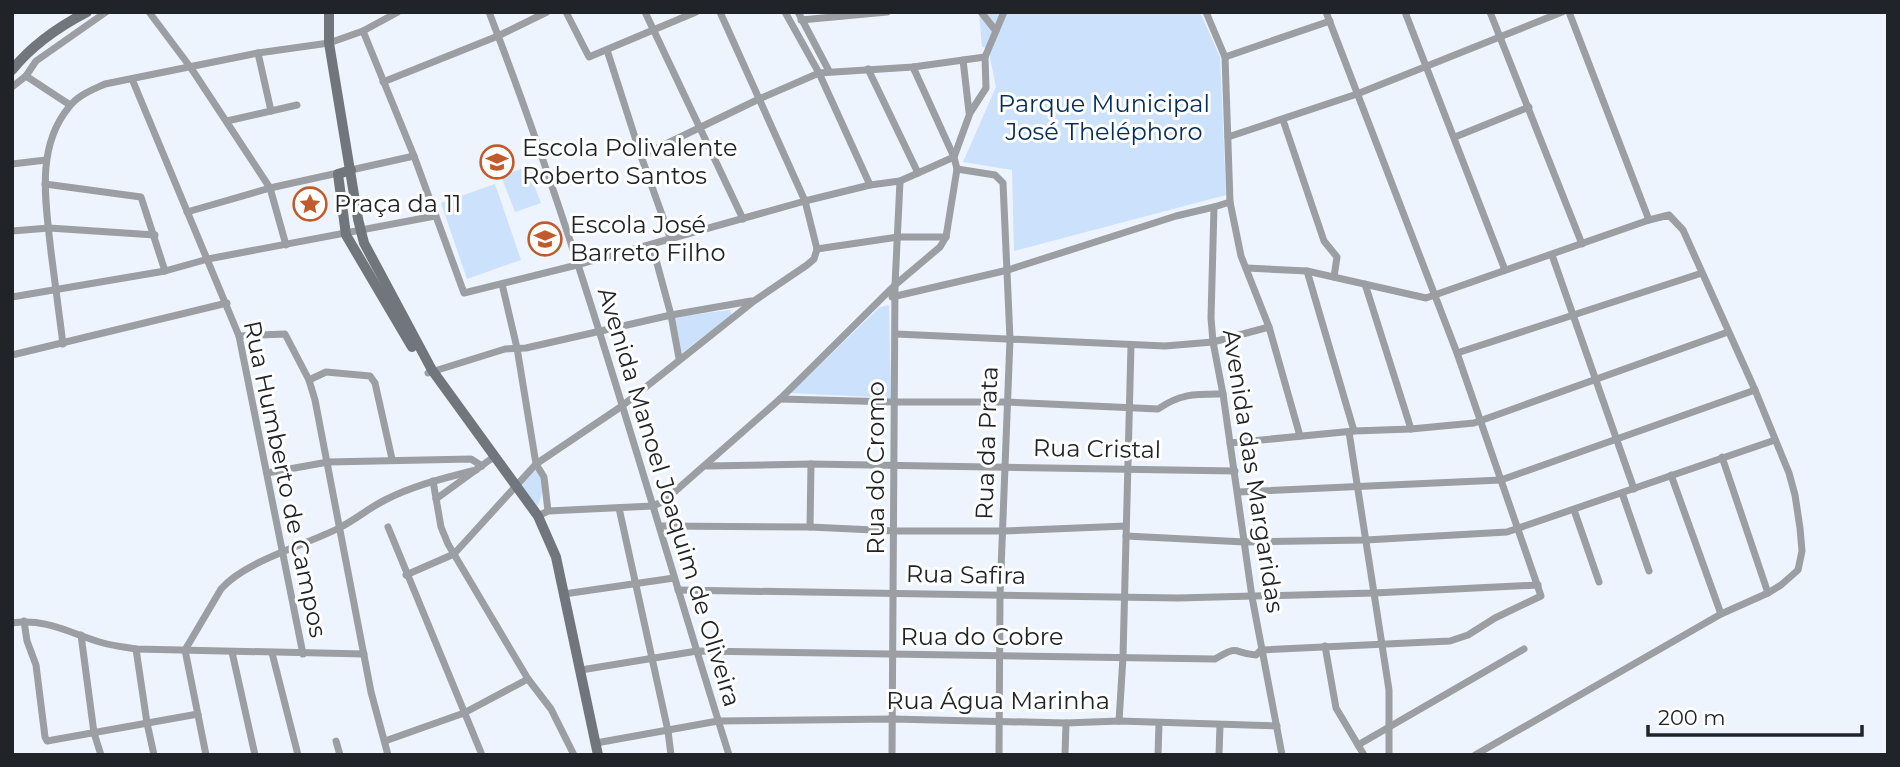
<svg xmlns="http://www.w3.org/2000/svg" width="1900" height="767" font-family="Montserrat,sans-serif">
  <rect width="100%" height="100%" fill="#edf4fd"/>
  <g fill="#cbe1fc">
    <polygon points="979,12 1200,12 1220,57 1226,195 1014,251 1012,170 963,162 996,87 988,48 982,47"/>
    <polygon points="527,167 541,203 515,212 501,176"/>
    <polygon points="495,184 521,260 467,279 441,203"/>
    <polygon points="889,305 891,398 790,393 880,307"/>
    <polygon points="730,310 732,315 682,353 675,317"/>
    <path d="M537,469c8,13 7,26 -1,39l-16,-24z"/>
  </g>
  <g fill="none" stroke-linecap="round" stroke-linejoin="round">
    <g stroke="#9b9ea3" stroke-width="7">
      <polyline points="149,12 191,68 270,188 286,245"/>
      <path d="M489,12c94,243 162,495 240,743"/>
      <polyline points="566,12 589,57 696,12"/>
      <polyline points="645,12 743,219"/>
      <polyline points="720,12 805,201 817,249"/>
      <polyline points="785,12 819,73 870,185"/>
      <polyline points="798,12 829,71"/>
      <polyline points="1206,12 1225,57 1230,202 1241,256 1269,327 1300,436"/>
      <polyline points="1405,12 1505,270"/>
      <polyline points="1490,12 1582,244"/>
      <polyline points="1569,12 1649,220"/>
      <polyline points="801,20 887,12"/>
      <polyline points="363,31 414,156 464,293 577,265 805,201 870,185 900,181 954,157 913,67"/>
      <polyline points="996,31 1004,12"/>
      <polyline points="607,50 641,156 671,240"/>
      <polyline points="258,53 271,111"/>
      <polyline points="1225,57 1330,21"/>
      <polyline points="963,60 969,112"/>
      <polyline points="868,69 918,173"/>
      <polyline points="26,76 70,105"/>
      <polyline points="132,79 239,336 303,654"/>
      <polyline points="383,82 498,36 547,12"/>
      <polyline points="12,87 26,76 36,61 106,12"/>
      <polyline points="1283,120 1324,241 1337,257 1334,277"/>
      <polyline points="227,121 297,105"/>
      <polyline points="1228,137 1357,94 1562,12"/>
      <polyline points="1455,137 1529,107"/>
      <polyline points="641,156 759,99 819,73 913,67 985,57"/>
      <polyline points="12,164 46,160"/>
      <polyline points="957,169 995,175 1003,183 1010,339 1000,595 999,755"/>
      <polyline points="351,170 414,156"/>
      <polyline points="45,184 141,197 165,271"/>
      <polyline points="1230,202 1214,207 1211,318 1213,342 1223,394 1252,597 1282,755"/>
      <polyline points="187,212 270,188 338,173"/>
      <polyline points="12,231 49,228 155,235"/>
      <polyline points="652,245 671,315 679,358"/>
      <polyline points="817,249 898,237 946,237"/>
      <polyline points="1552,255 1634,489"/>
      <polyline points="1247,268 1307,271 1426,298 1649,220 1669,215 1683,230 1755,390 1789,473 1795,495 1800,528 1802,551 1798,570 1781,585 1768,593 1721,614 1475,755"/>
      <polyline points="1307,271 1354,431"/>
      <polyline points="502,284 517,348 536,464 544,477 548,511"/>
      <polyline points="1365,284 1411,429"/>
      <polyline points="12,297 165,271 208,259 435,216"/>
      <polyline points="892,297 1008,270 1176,216 1214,207"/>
      <polyline points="896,334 1165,346 1213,342 1269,327"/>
      <polyline points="239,336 285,334 309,380 315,400 371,692 388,755"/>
      <path d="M63,344c-4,-31 -8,-61 -12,-92 -5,-48 -16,-104 18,-145 9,-12 23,-17 36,-23l153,-31 71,-10 34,-12 35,-19"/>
      <polyline points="1457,353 1702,273"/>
      <polyline points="12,355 227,303"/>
      <polyline points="428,373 505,349 526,348 671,315 751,301"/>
      <polyline points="309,380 326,372 370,376 375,383 392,459"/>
      <path d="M780,399l115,3h111l152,7c23,-16 38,-15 65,-15"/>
      <polyline points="1349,432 1389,690 1389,755"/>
      <polyline points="1230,443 1354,431 1411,429 1474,423 1728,332"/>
      <polyline points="1722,457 1768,593"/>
      <polyline points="707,466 811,464 1235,471"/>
      <polyline points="267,473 328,462 471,459 482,466"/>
      <polyline points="1671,475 1721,614"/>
      <polyline points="433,481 441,527 448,544 528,679 551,709 574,755"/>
      <polyline points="1238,492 1501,480 1755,390"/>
      <polyline points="1622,493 1649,571"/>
      <polyline points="436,499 495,456"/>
      <polyline points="619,508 668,731 671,755"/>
      <polyline points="1574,510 1599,582"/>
      <polyline points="538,516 548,511 653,506 664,501 780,399 895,285 940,247 946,237 957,169 954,157 970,113 986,88 985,57 996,31 981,12"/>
      <polyline points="660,526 810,527 895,531 1003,531 1126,526"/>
      <polyline points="388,527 482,755"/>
      <polyline points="810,527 811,464"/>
      <polyline points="1126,536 1245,542 1366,540 1507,532 1775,440"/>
      <polyline points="406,575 454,554 536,464 622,406 754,301 807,265 814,259 817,249"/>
      <polyline points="678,590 1178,598 1374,593 1538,585"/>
      <polyline points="564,594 674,578"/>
      <polyline points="24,621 27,641 36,665 45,737 47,741 198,714"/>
      <path d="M12,623c36,-5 59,11 91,20 11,3 22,4 33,6l228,5"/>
      <polyline points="81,635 94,733 101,755"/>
      <polyline points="1325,646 1336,708 1364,755"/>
      <polyline points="136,649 147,723 154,755"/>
      <polyline points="232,652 255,755"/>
      <polyline points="272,653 298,755"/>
      <path d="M581,670l116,-19 518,8c25,-15 17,-6 41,-4l5,-5 189,-9 18,-6 27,-17 46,-22 -84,-243 -131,-341"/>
      <polyline points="1119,721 1123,657 1131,345"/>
      <polyline points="336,741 340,755"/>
      <polyline points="385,741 464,713 528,679"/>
      <polyline points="596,743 718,721 892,719 1066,723 1119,721 1277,726"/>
      <polyline points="1358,745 1524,649"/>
      <path d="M206,755l-21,-105 36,-61c24,-28 85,-44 118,-61 16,-8 30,-20 46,-28 29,-15 60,-22 91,-30"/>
      <polyline points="892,755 895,285 900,181"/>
      <polyline points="1065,755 1066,723"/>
      <polyline points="1158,755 1159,723"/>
      <polyline points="1219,755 1220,725"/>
    </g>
    <g stroke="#71767d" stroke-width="10">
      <polyline points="329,12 329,43 358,219 364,243 432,370 538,516 556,557 598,755"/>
      <path d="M12,70c21,-26 46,-43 75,-58"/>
      <polyline points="351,170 338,174 346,235 412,347"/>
    </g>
  </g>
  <defs>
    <symbol id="school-ring" viewBox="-11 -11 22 22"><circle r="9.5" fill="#fff" stroke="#c15b2b" stroke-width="1.5"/><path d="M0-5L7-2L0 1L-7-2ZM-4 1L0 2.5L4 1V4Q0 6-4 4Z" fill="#c15b2b"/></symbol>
    <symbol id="sight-ring" viewBox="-11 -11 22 22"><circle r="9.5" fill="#fff" stroke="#c15b2b" stroke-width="1.5"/><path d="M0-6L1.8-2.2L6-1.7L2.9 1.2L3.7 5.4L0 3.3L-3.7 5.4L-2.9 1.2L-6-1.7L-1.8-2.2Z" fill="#c15b2b"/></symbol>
  </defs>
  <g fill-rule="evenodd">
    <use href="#school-ring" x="478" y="143" width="38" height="38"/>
    <use href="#sight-ring" x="291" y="185" width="38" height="38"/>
    <use href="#school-ring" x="526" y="220" width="38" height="38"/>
  </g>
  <g text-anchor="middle" stroke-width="6" stroke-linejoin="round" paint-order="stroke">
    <g font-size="24" fill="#042e59" stroke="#fff">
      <text x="1104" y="112">Parque Municipal<tspan x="1104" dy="28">José Theléphoro</tspan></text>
    </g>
    <g font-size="24" fill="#202428" stroke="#fff" text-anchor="start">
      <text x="522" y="156">Escola Polivalente<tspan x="522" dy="28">Roberto Santos</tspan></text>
      <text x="334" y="212">Praça da 11</text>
      <text x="570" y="233">Escola José<tspan x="570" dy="28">Barreto Filho</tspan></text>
    </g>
    <g font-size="24" fill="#202428" stroke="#fff">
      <text transform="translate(987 443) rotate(-88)" y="8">Rua da Prata</text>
      <text transform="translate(1097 449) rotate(1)" y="8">Rua Cristal</text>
      <text transform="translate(876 468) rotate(-90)" y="8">Rua do Cromo</text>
      <text transform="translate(1253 471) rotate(81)" y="8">Avenida das Margaridas</text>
      <text transform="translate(285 479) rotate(78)" y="8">Rua Humberto de Campos</text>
      <text transform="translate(669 497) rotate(73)" y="8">Avenida Manoel Joaquim de Oliveira</text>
      <text transform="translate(966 575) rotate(1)" y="8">Rua Safira</text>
      <text x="982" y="645">Rua do Cobre</text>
      <text x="998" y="709">Rua Água Marinha</text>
    </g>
  </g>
  <rect width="1900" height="767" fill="none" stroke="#202428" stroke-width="28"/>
  <path d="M1648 725v10h214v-10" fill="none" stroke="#202428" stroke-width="3.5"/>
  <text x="1658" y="725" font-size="21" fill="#202428" stroke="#ffffff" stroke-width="5" paint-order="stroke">200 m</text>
</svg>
